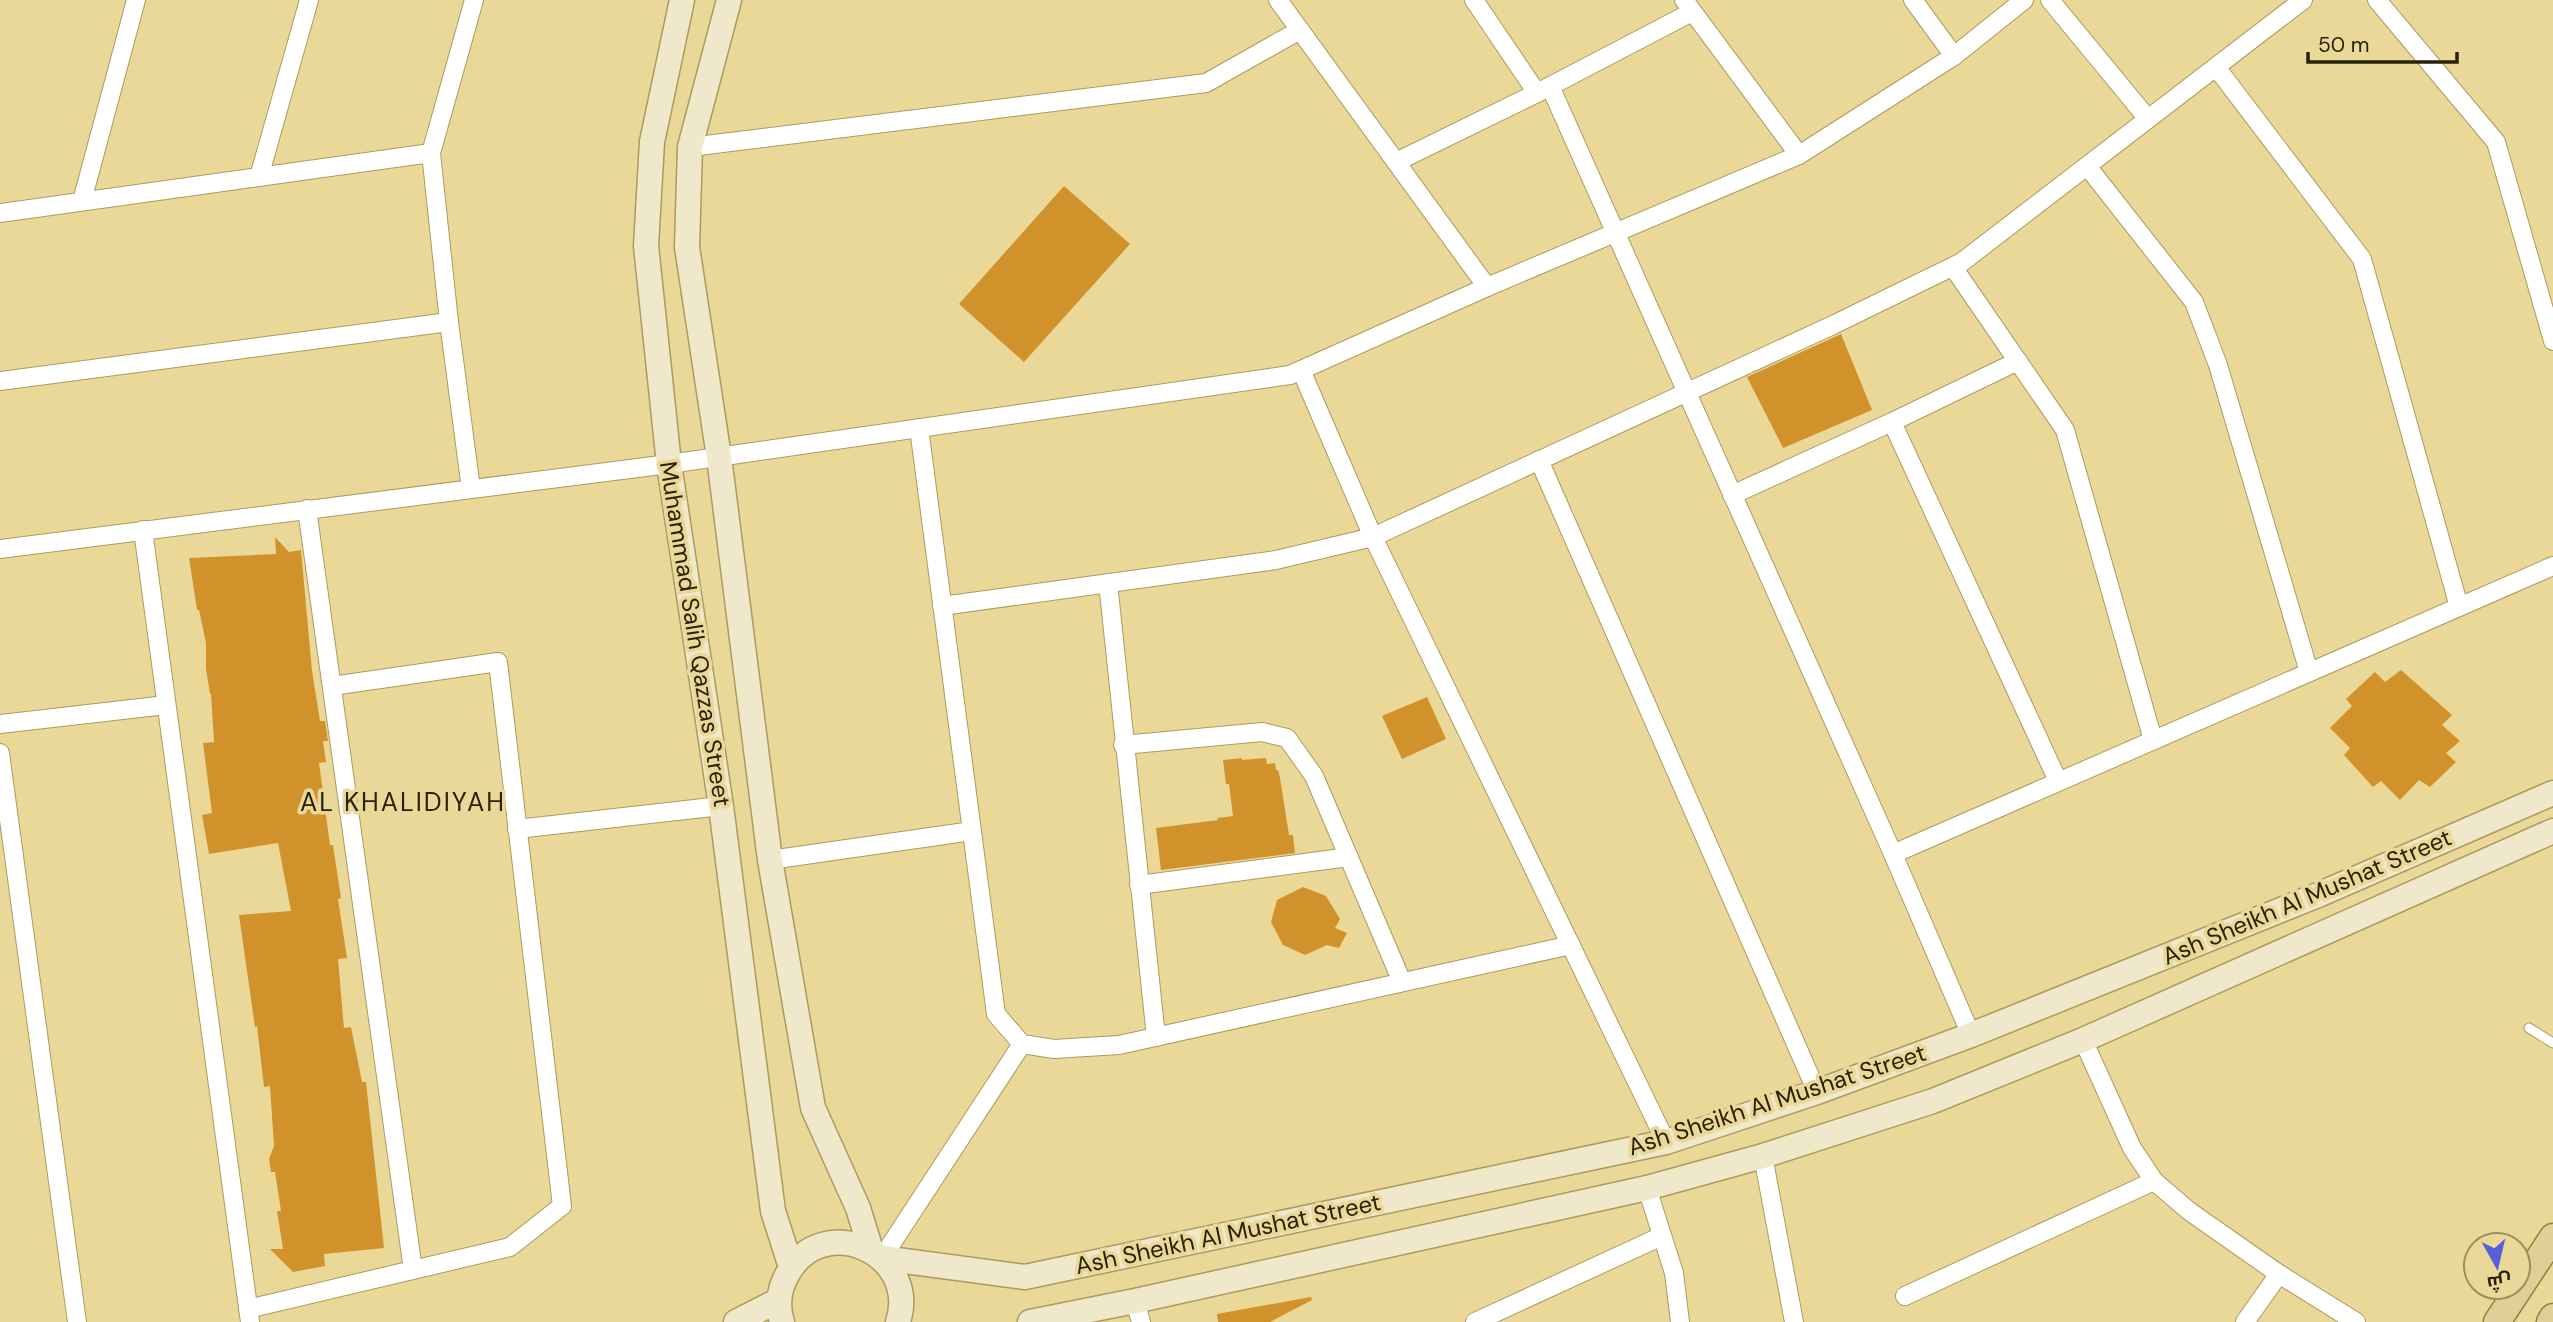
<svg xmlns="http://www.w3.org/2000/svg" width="2553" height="1322" font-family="'DM Sans',Cairo,sans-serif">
  <rect width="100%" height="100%" fill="#ead899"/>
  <g fill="#d1922c">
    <polygon points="1064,186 1130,244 1024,362 959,304"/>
    <polygon points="1841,334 1872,410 1783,448 1747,377"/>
    <polygon points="275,537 289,552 301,550 312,671 320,721 325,721 328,741 323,741 326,762 319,763 330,845 333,845 341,898 338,899 347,958 338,959 344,1028 351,1027 362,1082 366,1082 384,1248 324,1254 325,1266 293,1272 270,1249 283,1249 277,1211 281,1211 275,1172 271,1172 269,1159 274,1146 270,1086 264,1087 257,1026 255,1027 239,915 291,911 278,843 209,854 202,815 212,813 203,743 214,742 211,694 210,694 206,669 206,643 199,610 197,610 189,558 276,554"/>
    <polygon points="2401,670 2452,715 2442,725 2460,741 2446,753 2456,762 2430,787 2419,780 2400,800 2381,781 2373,787 2344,755 2350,748 2330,728 2352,706 2346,699 2375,672 2385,682"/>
    <polygon points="1427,697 1446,739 1402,759 1382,716"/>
    <polygon points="1242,758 1242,760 1266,758 1267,764 1275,763 1276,770 1278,770 1280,778 1289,835 1293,835 1295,853 1161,870 1156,828 1218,820 1217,818 1233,816 1229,784 1226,784 1223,760"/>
    <polygon points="1303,887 1326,896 1340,919 1335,928 1347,933 1339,948 1327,945 1305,955 1283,945 1271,922 1277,900"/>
    <polygon points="1311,1297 1312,1300 1270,1322 1218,1322 1217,1314"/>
  </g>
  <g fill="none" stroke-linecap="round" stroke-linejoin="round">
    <defs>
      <polyline id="lane" points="2529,1028 2553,1043"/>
      <g id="street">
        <polyline points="1278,0 1487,287"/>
        <polyline points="1474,0 1537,93"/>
        <polyline points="1684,0 1799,155"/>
        <polyline points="1913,0 1954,56"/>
        <polyline points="2050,0 2148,119"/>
        <polyline points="2377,0 2496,142 2553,341"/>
        <polyline points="2216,67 2362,259 2459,607"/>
        <polyline points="1550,86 1893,854 1971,1035"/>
        <polyline points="690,147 1206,83 1300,30"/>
        <polyline points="1396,162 1537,93 1692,12"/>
        <polyline points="2087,166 2194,302 2218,365 2309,672"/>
        <polyline points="259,177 309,0"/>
        <polyline points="82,201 136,0"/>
        <polyline points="0,213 431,153"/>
        <polyline points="1953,267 2065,430 2153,740"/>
        <polyline points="1301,370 1373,537 1666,1142"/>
        <polyline points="0,381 449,322"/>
        <polyline points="1892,422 2058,781"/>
        <polyline points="919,428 996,1014 1022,1044 1054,1049 1119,1045 1571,945"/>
        <polyline points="1539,460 1817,1092"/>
        <polyline points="471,489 449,322 431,153 474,0"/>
        <polyline points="1732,495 1892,422 2018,361"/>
        <polyline points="307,509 413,1270"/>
        <polyline points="143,530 250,1322"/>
        <polyline points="0,549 669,464 1290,375 1487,287 1799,155 1954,56 2024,0"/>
        <polyline points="1108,583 1156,1037"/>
        <polyline points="942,606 1276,560 1373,537 1833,325 1962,262 2303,0"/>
        <polyline points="0,724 166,705"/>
        <polyline points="1123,745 1262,732 1287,738 1314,776 1402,982"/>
        <polyline points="0,753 77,1322"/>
        <polyline points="517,829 721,806"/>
        <polyline points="1893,854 2553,566"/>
        <polyline points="770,860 972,831"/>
        <polyline points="1139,885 1349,857"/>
        <polyline points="2083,1040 2132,1148 2154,1181 2189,1211 2279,1274 2356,1322"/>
        <polyline points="1763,1156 1794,1322"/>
        <polyline points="1647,1188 1674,1273 1680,1322"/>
        <polyline points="882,1258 1022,1044"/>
        <polyline points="1905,1296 2154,1181"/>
        <polyline points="1135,1301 1141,1322"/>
        <polyline points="248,1309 510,1247 562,1206 498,662 332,686"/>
        <polyline points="1475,1322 1662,1236"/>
        <polyline points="2245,1322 2279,1274"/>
      </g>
      <g id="secondary">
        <polyline points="682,0 652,142 646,246 669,464 721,806 773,1211 791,1267"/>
        <polyline points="729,0 690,147 687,247 719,457 770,860 813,1108 858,1208 871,1250"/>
        <polyline points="882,1258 1025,1277 1666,1142 1817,1092 1971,1035 2318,895 2553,793"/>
        <polyline points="736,1322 779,1300"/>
        <path d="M782,1322c-5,-16 -3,-33 5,-47 34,-65 133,-23 111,47"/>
        <polyline points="1030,1322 1135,1301 1647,1188 1763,1156 1933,1101 2083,1040 2553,831"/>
      </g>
      <g id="primary">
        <polyline points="2497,1322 2553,1237"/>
        <polyline points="2550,1322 2553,1317"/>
      </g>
    </defs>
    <use href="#lane" stroke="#ac9b5e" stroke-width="11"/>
    <use href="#street" stroke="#ac9b5e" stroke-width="20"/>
    <use href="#secondary" stroke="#ac9b5e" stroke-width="27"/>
    <use href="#primary" stroke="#927f38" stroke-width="29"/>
    <use href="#lane" stroke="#fff" stroke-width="9"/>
    <use href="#street" stroke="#fff" stroke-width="18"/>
    <use href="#secondary" stroke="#efe8cb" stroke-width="24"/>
    <use href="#primary" stroke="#dfd097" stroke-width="26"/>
  </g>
  <g text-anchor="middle" stroke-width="7" stroke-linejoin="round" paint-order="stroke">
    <g font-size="24" fill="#292208" stroke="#ead899">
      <text transform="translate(695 634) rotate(81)" y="8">Muhammad Salih Qazzas Street</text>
      <text transform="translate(2307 897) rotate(-23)" y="8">Ash Sheikh Al Mushat Street</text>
      <text transform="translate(1777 1100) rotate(-18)" y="8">Ash Sheikh Al Mushat Street</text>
      <text transform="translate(1228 1234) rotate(-12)" y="8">Ash Sheikh Al Mushat Street</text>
    </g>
    <g font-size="26" letter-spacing="2" fill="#292208" stroke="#ead899">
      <text x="403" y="811">AL KHALIDIYAH</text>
    </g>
  </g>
  <g transform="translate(2497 1266) rotate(172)"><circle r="33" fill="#ead899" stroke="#9d8f5f" stroke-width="2"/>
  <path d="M0-5L12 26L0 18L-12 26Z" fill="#5661d8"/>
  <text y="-10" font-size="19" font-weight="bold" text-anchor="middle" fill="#292208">ش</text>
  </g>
  <path d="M2308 52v10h149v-10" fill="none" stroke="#292208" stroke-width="3.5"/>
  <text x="2318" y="52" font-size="21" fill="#292208" stroke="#ead899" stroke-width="5" paint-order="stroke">50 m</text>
</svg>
